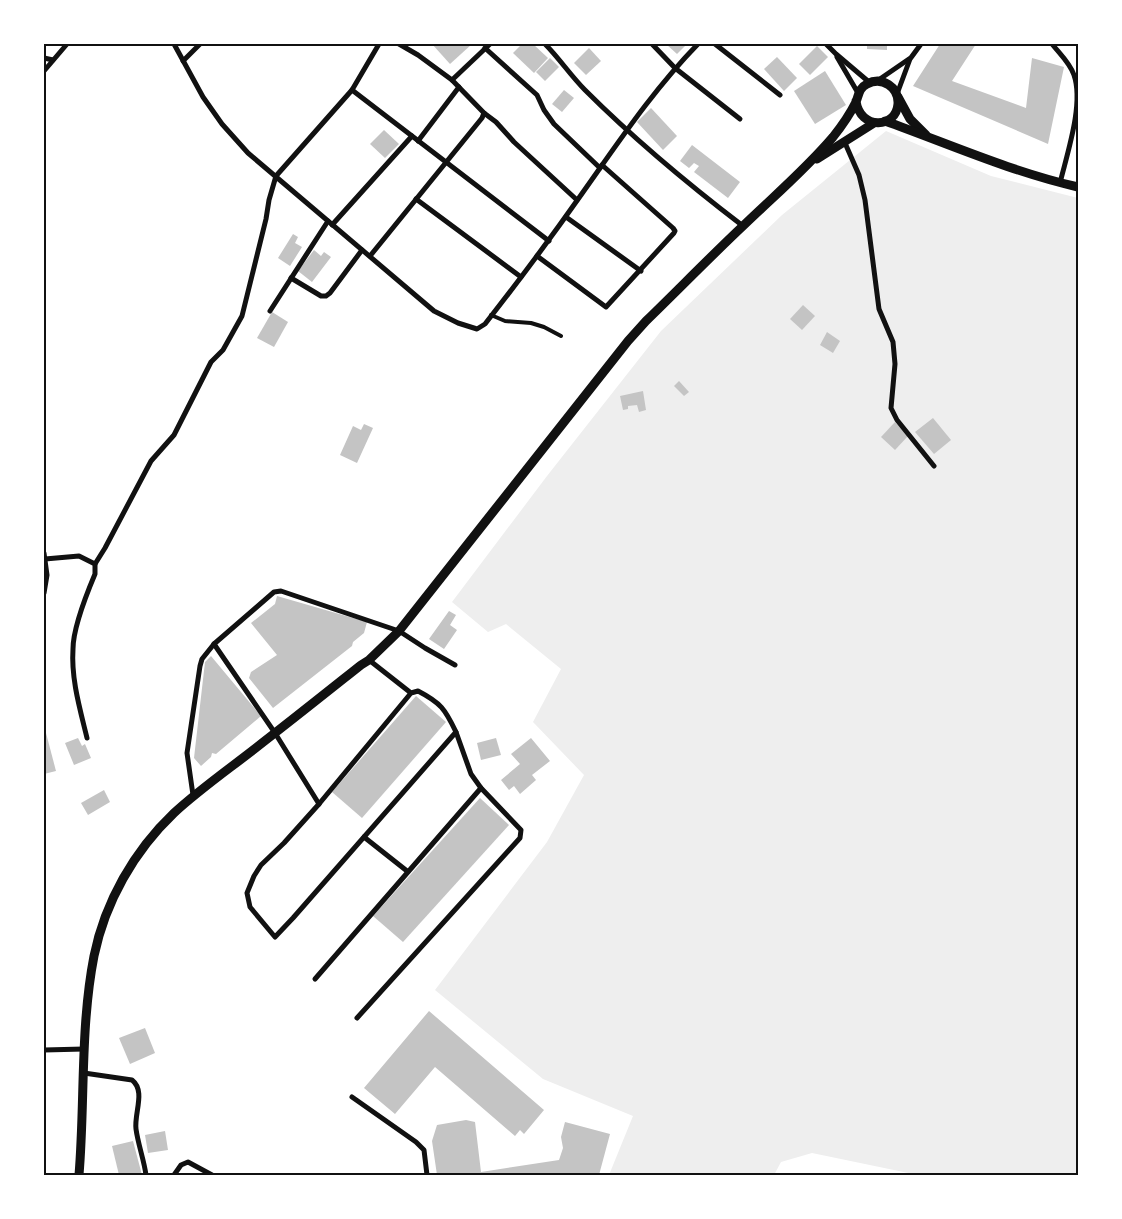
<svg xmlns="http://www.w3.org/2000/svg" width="1122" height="1219" font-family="'PT Sans',sans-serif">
  <rect width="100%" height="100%" fill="#fff"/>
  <polygon fill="#eee" points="886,131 991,176 1078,198 1078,1175 918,1175 812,1153 781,1162 774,1175 609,1175 633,1116 543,1079 435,990 547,842 584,775 533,722 561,669 506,624 488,632 452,602 547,476 661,331 782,215"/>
  <g fill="#c4c4c4">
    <polygon points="432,44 472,44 450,64"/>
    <polygon points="522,44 533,44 548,58 534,73 513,53"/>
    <polygon points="666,44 687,44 677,54"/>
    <polygon points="867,44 887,44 887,50 867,49"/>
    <polygon points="940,44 976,44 952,81 1026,108 1032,58 1064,67 1048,144 913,86"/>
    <polygon points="817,46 828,57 810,75 799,64"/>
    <polygon points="589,48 601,61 586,75 574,63"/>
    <polygon points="777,57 797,78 784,91 764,69"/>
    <polygon points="550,58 559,67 545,81 536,72"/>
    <polygon points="825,71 846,105 815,124 794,91"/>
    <polygon points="564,90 574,98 562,112 552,104"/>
    <polygon points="651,108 677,136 663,150 637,122"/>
    <polygon points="384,130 399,144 385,158 370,144"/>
    <polygon points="692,145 740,182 728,198 694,172 699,166 694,163 689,168 680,161"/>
    <polygon points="293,234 298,237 295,243 302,247 290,266 278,258"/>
    <polygon points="314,250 321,256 324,252 331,257 312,282 298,271"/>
    <polygon points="803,305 815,316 802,330 790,319"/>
    <polygon points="272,312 288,322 274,347 257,338"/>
    <polygon points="827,332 840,341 833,353 820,345"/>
    <polygon points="679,381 689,392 684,396 674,386"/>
    <polygon points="643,391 646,410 639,412 637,405 628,406 628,409 623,410 620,396"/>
    <polygon points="933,418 951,440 934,454 915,432"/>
    <polygon points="895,422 908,436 895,450 881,437"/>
    <polygon points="364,424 373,428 357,463 340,455 353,426 361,430"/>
    <polygon points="277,596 367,622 364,633 353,642 352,646 273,708 249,678 251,672 277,655 251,623 275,604"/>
    <polygon points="449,611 456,615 450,625 457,630 444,649 429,639"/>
    <polygon points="211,656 261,716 216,754 212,753 211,757 201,766 194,758 205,662"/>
    <polygon points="416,696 446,722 362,818 332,792"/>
    <polygon points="46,733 56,771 44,774 44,734"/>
    <polygon points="78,738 82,746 85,744 91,758 74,765 65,743"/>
    <polygon points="496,738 501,755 481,760 477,743"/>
    <polygon points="531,738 550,761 532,775 536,780 520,794 514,786 509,790 501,780 520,764 511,754"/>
    <polygon points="104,790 110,802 88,815 81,803"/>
    <polygon points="480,798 509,825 403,942 373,916"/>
    <polygon points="429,1011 544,1110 524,1134 520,1130 515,1136 435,1067 395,1114 364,1088"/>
    <polygon points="145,1028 155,1053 130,1064 119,1038"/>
    <polygon points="466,1120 475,1122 481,1172 559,1160 563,1148 561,1137 565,1122 610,1134 599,1175 437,1175 432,1141 437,1125"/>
    <polygon points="165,1131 168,1150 148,1153 145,1135"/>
    <polygon points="133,1141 142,1175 119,1175 112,1146"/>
  </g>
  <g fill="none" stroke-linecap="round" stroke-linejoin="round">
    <polyline stroke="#111" stroke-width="4" points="491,315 505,321 531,323 544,327 561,336"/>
    <g stroke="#111" stroke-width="5">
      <path d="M174,44l29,53 19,27 26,29 186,158 24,12 19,6 8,-5c33,-42 65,-85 96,-129 37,-52 72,-105 117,-151"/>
      <polyline points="399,44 418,55 452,80 484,113 496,122 514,142 577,200"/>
      <path d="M545,44c14,14 26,32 40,46 49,49 103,94 158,136"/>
      <polyline points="652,44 675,68 740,119"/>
      <polyline points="715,44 780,95"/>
      <polyline points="826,44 836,54 869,82"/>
      <path d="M1052,44c8,10 18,19 22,31 10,29 -7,79 -14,108"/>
      <polyline points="485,48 537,95 544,110 554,124 600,168"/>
      <polyline points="837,57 858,93"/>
      <polyline points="44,58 53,60"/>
      <polyline points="183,61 200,44"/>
      <polyline points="44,71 67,44"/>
      <polyline points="452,80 490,44"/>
      <polyline points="877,81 909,59"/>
      <polyline points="352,90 549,241"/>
      <polyline points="897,94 910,59 921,44"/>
      <polyline points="418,141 459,87"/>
      <polyline points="845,143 859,175 865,200 879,309 893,342 895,364 891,408 897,420 934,466"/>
      <polyline points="416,199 521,277"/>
      <polyline points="566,217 641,271"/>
      <polyline points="332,225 412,136"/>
      <polyline points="370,256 482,118 484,113"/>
      <polyline points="537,256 606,307 674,233 675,231 673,228 602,165"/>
      <polyline points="291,278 321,296 326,296 330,293 362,250"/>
      <polyline points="270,311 328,221"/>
      <polyline points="44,553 47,575 44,593"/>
      <path d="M45,559l34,-3 16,8v10c-8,19 -22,54 -22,75 -2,30 7,60 14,89"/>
      <polyline points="95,564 105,548 151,461 174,435 211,362 223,350 242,316 266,219 269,200 276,176 352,90 379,44"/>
      <path d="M369,660l42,33 7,-2c23,12 27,18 38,41l-163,186 -18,19 -25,-30 -3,-14 7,-17 7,-11 23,-22 35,-39 92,-111"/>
      <polyline points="193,795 187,753 200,666 202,659 214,644"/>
      <polyline points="319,804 275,733 214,644 274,592 281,591 399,631 425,648 455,665"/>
      <polyline points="364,837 407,871"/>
      <polyline points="315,979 481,788"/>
      <polyline points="357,1018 520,838 521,830 481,788 471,774 456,732"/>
      <polyline points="44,1050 84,1049"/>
      <path d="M84,1073l48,7c14,11 2,33 4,49 2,15 8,31 10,46"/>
      <polyline points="352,1097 416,1142 424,1150 427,1175"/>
      <polyline points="174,1175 181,1165 188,1162 212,1175"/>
    </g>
    <g stroke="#111" stroke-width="9">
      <polyline points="898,97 910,119 926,135"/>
      <path d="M885,121c64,23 127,51 193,66"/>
      <polyline points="817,159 874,123"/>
      <path d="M79,1175c6,-72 1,-147 15,-219 11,-54 40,-105 80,-143 26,-24 55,-44 83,-66 35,-27 70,-55 104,-82l8,-5 30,-29 229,-290 18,-20c33,-32 65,-65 98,-96 30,-29 62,-56 89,-88 8,-10 17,-23 23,-35 3,-8 3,-14 11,-18 15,-8 32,3 31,20 -2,25 -38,26 -42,-3"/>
    </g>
  </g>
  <rect width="1122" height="1219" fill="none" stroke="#ffffff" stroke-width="90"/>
  <rect x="45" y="45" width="1032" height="1129" fill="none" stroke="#111" stroke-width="2"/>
</svg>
